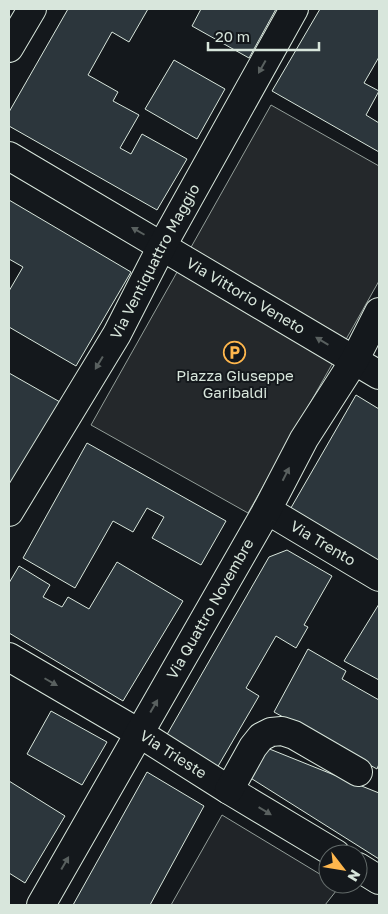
<svg xmlns="http://www.w3.org/2000/svg" width="388" height="914" font-family="'Golos Text',sans-serif">
  <rect width="100%" height="100%" fill="#14181c"/>
  <polygon fill="#202428" stroke="#939e99" points="222,815 328,879 328,884 337,884 340,886 325,905 171,905"/>
  <polygon fill="#24282b" stroke="#939e99" points="271,105 379,166 379,281 248,513 91,425"/>
  <g fill="#2c363c" stroke="#d8e6dc">
    <polygon points="68,9 148,9 129,42 112,32 88,75 118,92 113,101 139,115 120,148 131,154 142,134 187,159 157,210 9,126 9,112"/>
    <polygon points="201,9 276,9 249,58 192,26"/>
    <polygon points="320,9 379,9 379,57 364,83 379,91 366,115 379,123 379,152 272,91"/>
    <polygon points="174,60 225,89 197,139 145,109"/>
    <polygon points="9,200 131,272 76,366 9,327 9,291 23,267 9,259"/>
    <polygon points="9,373 60,402 9,492"/>
    <polygon points="356,395 379,409 379,563 288,513"/>
    <polygon points="87,443 226,521 201,565 152,538 164,517 147,508 133,532 113,521 75,588 23,558"/>
    <polygon points="287,550 332,576 304,625 308,627 296,648 276,636 246,688 259,696 217,768 165,738 269,557"/>
    <polygon points="117,562 183,601 123,701 9,633 9,583 19,566 50,585 43,597 62,607 68,597 89,609"/>
    <polygon points="379,604 379,680 344,661"/>
    <polygon points="308,649 346,671 342,679 379,700 379,764 377,769 274,712"/>
    <polygon points="51,711 107,742 82,785 27,754"/>
    <polygon points="267,748 379,793 379,859 249,777"/>
    <polygon points="147,772 204,806 150,905 73,905"/>
    <polygon points="9,781 65,816 25,883 9,873"/>
  </g>
  <g fill="none" stroke-linecap="round" stroke-linejoin="round">
    <defs>
      <g id="minor">
        <polyline points="9,48 32,9"/>
        <path id="s1" d="M9,156l370,219"/>
        <path id="s2" d="M267,510l112,67"/>
        <path id="s3" d="M9,512l108,-178 45,-88 132,-237"/>
        <path id="s4" d="M9,657l130,76 90,57 107,64"/>
        <polyline points="229,790 253,747 261,737 271,732 282,731 294,735 358,772"/>
        <polyline points="358,867 379,880"/>
        <path id="s5" d="M41,905l226,-395 37,-71 50,-78 25,-49"/>
      </g>
    </defs>
    <use href="#minor" stroke="#d8e6dc" stroke-width="30"/>
    <use href="#minor" stroke="#14181c" stroke-width="28"/>
  </g>
  <defs><path id="oneway-solid" d="M-6-.8H1V-3.2L6.5 0L1 3.2V.8H-6Z" transform="scale(1.25)"/></defs>
  <g fill="#59605f">
    <use href="#oneway-solid" transform="translate(262 67) rotate(119)"/>
    <use href="#oneway-solid" transform="translate(138 231) rotate(-150)"/>
    <use href="#oneway-solid" transform="translate(322 341) rotate(-149)"/>
    <use href="#oneway-solid" transform="translate(99 363) rotate(121)"/>
    <use href="#oneway-solid" transform="translate(286 474) rotate(-63)"/>
    <use href="#oneway-solid" transform="translate(51 682) rotate(30)"/>
    <use href="#oneway-solid" transform="translate(154 706) rotate(-60)"/>
    <use href="#oneway-solid" transform="translate(265 811) rotate(31)"/>
    <use href="#oneway-solid" transform="translate(65 863) rotate(-60)"/>
  </g>
  <defs>
    <symbol id="parking-ring" viewBox="-11 -11 22 22"><circle r="9.5" fill="#14181c" stroke="#ffb74d" stroke-width="1.5"/><path d="M-3.5-5.5H1a3.5 3.5 0 0 1 0 7H-1V5.5H-3.5ZM-1-3.4V-.6H.8a1.4 1.4 0 0 0 0-2.8Z" fill="#ffb74d"/></symbol>
  </defs>
  <g fill-rule="evenodd">
    <use href="#parking-ring" x="222" y="340" width="25" height="25"/>
  </g>
  <g text-anchor="middle" stroke-width="4" stroke-linejoin="round" paint-order="stroke">
    <g font-size="15" fill="#d8e6dc" stroke="#14181c">
      <text dy="5" stroke="none"><textPath href="#s3" startOffset="290">Via Ventiquattro Maggio</textPath></text>
      <text dy="5" stroke="none"><textPath href="#s1" startOffset="275">Via Vittorio Veneto</textPath></text>
      <text dy="5" stroke="none"><textPath href="#s2" startOffset="65">Via Trento</textPath></text>
      <text dy="5" stroke="none"><textPath href="#s5" startOffset="341">Via Quattro Novembre</textPath></text>
      <text dy="5" stroke="none"><textPath href="#s4" startOffset="191">Via Trieste</textPath></text>
    </g>
    <g font-size="15" fill="#d8e6dc" stroke="#14181c">
      <text x="235" y="381">Piazza Giuseppe<tspan x="235" dy="17">Garibaldi</tspan></text>
    </g>
  </g>
  <rect width="388" height="914" fill="none" stroke="#d8e6dc" stroke-width="20"/>
  <g transform="translate(343 869) rotate(121)"><circle r="24" fill="#14181c" stroke="#626a69"/>
  <path d="M0-4L9 19L0 12L-9 19Z" fill="#ffb74d"/>
  <text y="-8" font-size="14" font-weight="bold" text-anchor="middle" fill="#d8e6dc">N</text>
  </g>
  <path d="M208 42v8h111v-8" fill="none" stroke="#d8e6dc" stroke-width="2.5"/>
  <text x="215" y="42" font-size="15" fill="#d8e6dc" stroke="#14181c" stroke-width="4" paint-order="stroke">20 m</text>
</svg>
